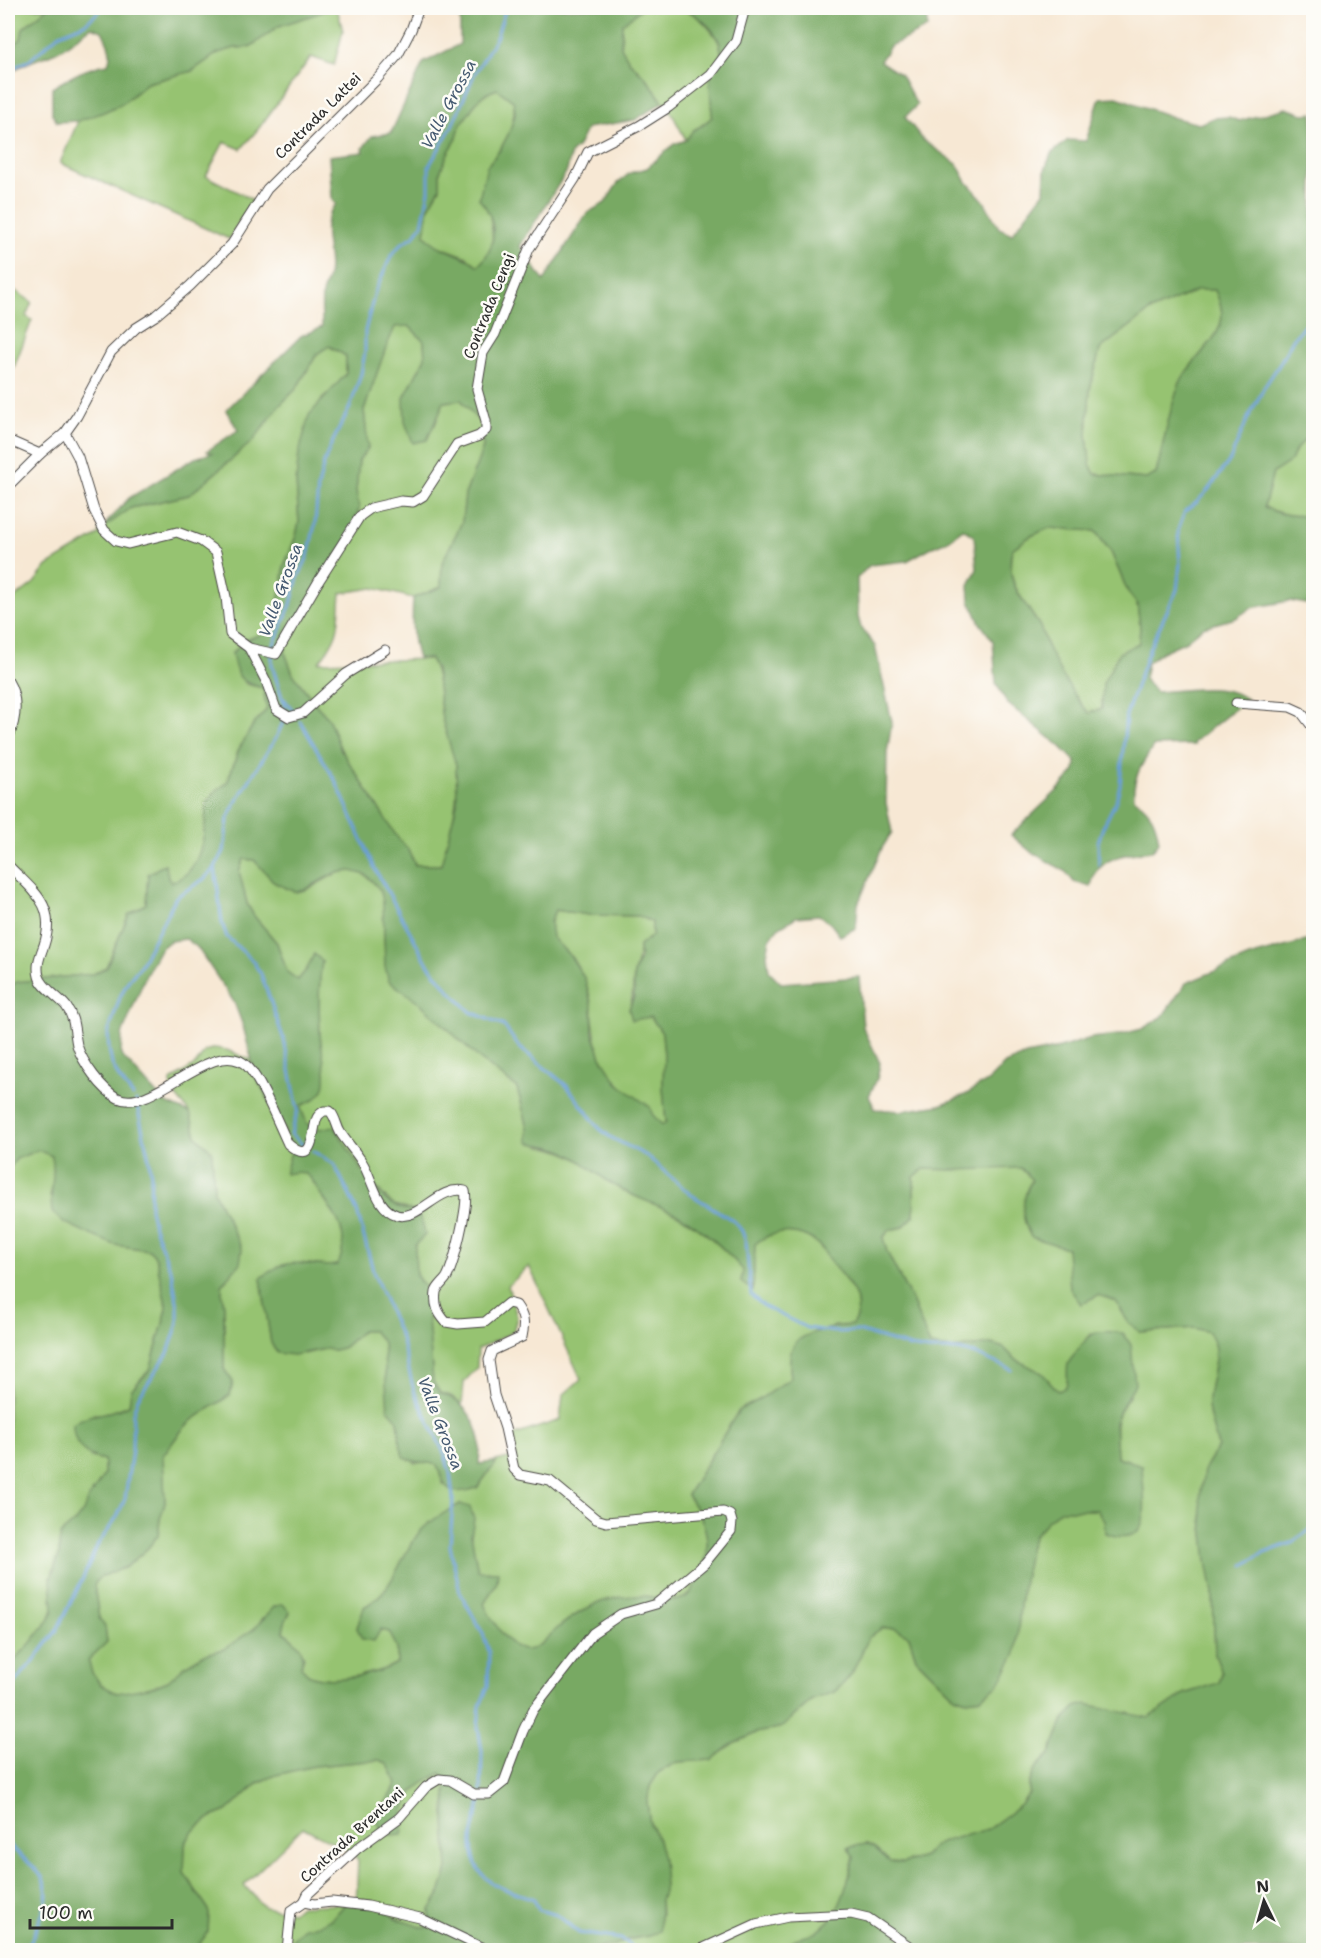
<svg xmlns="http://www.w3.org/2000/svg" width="1321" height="1958" font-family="'Shantell Sans',sans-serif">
  <rect width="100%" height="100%" fill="#fdfcf7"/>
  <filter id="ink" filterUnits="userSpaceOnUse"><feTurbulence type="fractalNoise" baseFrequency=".0167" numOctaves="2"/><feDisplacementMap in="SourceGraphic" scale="12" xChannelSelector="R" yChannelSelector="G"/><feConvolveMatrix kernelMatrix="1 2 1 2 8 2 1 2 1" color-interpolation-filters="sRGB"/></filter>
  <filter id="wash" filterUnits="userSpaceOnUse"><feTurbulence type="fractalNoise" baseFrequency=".008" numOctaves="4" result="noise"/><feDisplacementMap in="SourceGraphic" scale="24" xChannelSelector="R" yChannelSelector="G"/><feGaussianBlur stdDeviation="1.35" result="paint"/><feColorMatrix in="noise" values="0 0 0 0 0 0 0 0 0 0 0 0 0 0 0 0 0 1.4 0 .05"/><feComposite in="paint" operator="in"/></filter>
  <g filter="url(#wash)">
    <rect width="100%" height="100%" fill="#f7e8d4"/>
    <g fill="#96c371" stroke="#60774e" stroke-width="1.5">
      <polygon points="8,8 48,8 23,28 21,39 8,50"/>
      <polygon points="337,8 343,31 334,65 311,57 259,128 241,149 224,142 206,176 253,200 229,239 60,163 78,121 123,103 147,83 192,71 218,53 235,48 250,47 279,26 313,13"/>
      <path d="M642,8c33,0 48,-5 70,24 5,6 9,12 9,20 -1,22 -9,43 -9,65 -9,8 -19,13 -26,23l-14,-26 -26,-36 -17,-17 -8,-14 1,-23z"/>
      <path d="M497,89l17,13c2,25 -11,45 -27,64 0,14 0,29 2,43 3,25 10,37 -11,57l-11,-9 -34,-13 -8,-10 4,-27 11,-19v-16l8,-19 8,-13 4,-14 17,-25 8,-7z"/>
      <polygon points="8,286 32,302 26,316 32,320 8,383"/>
      <path d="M1198,290h17c4,10 9,21 6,32 -5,22 -32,39 -41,61 -12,29 -16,61 -24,91l-10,5 -51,-5 -5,-10 -3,-30 3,-45 10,-40 50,-38z"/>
      <path d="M395,326h14l15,15 1,18 -9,16 19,50 9,-23 17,-2 20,24 2,24 -18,47 -3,27 -20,41 -1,25 -28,10 -40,-10 -32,5c-3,34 1,40 -22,69l111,-3c10,17 8,38 12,58 3,16 12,32 14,48 4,35 -5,67 -15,100h-25l-9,-17 -10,-11 -56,-87 -13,-32 -11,-12 -24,-32 -8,-21 3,-19 19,-18 25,-54 27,-54 -3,-17 3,-31 9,-12 -4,-38 21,-60z"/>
      <path d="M329,346l17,10v18l-9,12 -15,13 -23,54 -3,28 3,41 -3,14 -12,30 -1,17 -13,48 -24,9 -14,13 14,31 17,4 4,21 -14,16 -14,24 -12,34 -10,7 -11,13c0,28 -4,72 -36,80l-4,-10 -18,1 -2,31 -17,9 -23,53 -13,7 -76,8 -9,6v-385l26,-20 13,-17 53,-32 -1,-3 32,-23 58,-13 49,-41 41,-48 17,-17 21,-35z"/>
      <path d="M1313,432v83c-18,2 -32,0 -49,-8l9,-34 18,-12 5,-12z"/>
      <path d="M1049,528l46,3 16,21 17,40 9,12 3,22 -1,17 -20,10 -16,31 -1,25 -13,4c-18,-20 -30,-41 -42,-67 -3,-7 -4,-14 -8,-21 -16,-26 -34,-42 -27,-76l19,-13z"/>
      <path d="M244,859l10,1c11,12 26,31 44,31 20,1 45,-37 72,-12 4,4 10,9 12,14 4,12 1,28 2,41 0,16 3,31 5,47l30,21 62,58 36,28 11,39 12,19c23,3 44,15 62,29 5,4 9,9 15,12 17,10 37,15 55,24 27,15 51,36 72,59l-3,12 12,8 2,-47c20,-16 50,-14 67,6 4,4 6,11 10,15 15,17 36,38 20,61l-18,1 -44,39 1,13 -34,23 -18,9 -52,85c22,30 28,54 9,88 -4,7 -6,13 -14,16 -12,4 -28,-3 -41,-3 -12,0 -29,2 -40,6 -12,4 -34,18 -43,26 -10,8 -20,23 -34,22 -15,-1 -35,-33 -40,-46l13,-22 -8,-11 -11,1 -7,-37 1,-7 -12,-24 -27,17 -55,79 -14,7 -7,21 23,1 9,3 8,15v16c-18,11 -70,22 -89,11 -2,-2 -4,-4 -7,-7l3,-11 -10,-16 -11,-9 2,-9 5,-10 -27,6 -8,10 -31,21 -21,6 -17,10 -17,16 -33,11 -18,2 -17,-9 -9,-12 -4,-13 19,-18 -2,-15 -6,-9 -5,-33 6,-8 26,-10 22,-19 10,-13 2,-16 5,-16 -2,-48 19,-25 10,-10 38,-25 3,-13 -9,-13v-63l-2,-11v-11l9,-9 11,-26 -28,-57 -2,-41 -16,-15 -6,-23 -19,-23v-9l25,-17 9,-13 10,-3 12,2 24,10 5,17 27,50 8,25 -3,11 11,9 9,3 30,41 5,21v16l-5,12 -9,1 -29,-3 -39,15 10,65 33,11 21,-5 10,1 9,-3 18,-16h11l10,11 3,37 12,41 2,23 15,20 13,-1 9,3 6,19 34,4 20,-27 15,-4v-21l48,-16 3,-25 18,-16 -52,-113 -21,20 9,31 -4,15 -35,17 -1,19 -13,14 -2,23 -11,-9 -11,-3 -7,-11 -8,-94 -9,-13 -2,-16 2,-47 -24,-8 -72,-75 -13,-5 -7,-18c8,-4 18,-7 22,-16 7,-12 -1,-41 -2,-55 -1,-24 -2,-50 2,-74l-8,-7 -7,15 -9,11 -11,-8 -10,-29 -23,-27 -7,-13 -8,-32z"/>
      <path d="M555,910l34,5 51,1 12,6v14l-13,10c1,13 -4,18 -5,29 -2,13 0,22 -5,34l15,8h7l11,16 2,22 -1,32 3,35 -4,3c-20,-21 -49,-41 -61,-68 -11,-25 -5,-56 -18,-80 -3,-7 -7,-14 -12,-20 -5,-7 -16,-12 -19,-20 -4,-8 0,-19 3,-27z"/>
      <path d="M38,1150l14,6 3,17 -5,24 65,48 34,5 7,7 11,52 -17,61c-13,10 -18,20 -21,35l-23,9h-12l-4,43 14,3v15l-16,24 -4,12 -8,10 -15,13 -2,11v10l-6,16v39l-4,10 -19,24 -22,23v-496l8,-12z"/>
      <path d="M924,1168h97l11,12 -5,9 4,48 36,11 14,56 17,-9 18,6 12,21 12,10 54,-4 15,4c15,22 -2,49 -1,73 1,14 7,29 10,42l-14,23 -2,50 11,73 2,62 7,17 -3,11 -35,11 -35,24 -14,-2 -70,2 -15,36 -15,15 -6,15v9l-8,12 -33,24 -54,17 -10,11 -20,6 -14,-1 -15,-14 -8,-4 -19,3 6,10c-8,30 -11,58 -40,76 -5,4 -12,3 -18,6 -5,2 -10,8 -14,11h-196c22,-4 41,-11 63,-14l12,-21 -1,-15 5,-14 -7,-46 -8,-16 -3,-21 3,-17 9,-14 18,-10 35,-2 17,-14 27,-13 26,-6 30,-27 22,-8 9,-8 9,-11 17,-36 13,-9h13l14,8 7,22 38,38 13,4 13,-2 18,-13 18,-32 4,-48 9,-56 5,-14 13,-14 13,-11h37l8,10 23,-60 -11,-3c-2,-29 -5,-38 13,-62l-39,-61 -23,31 -1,21 -3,4 -6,1 -16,-18 -27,-14 -11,-11 -13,-4 -40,5 -21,-3 -17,-43 -26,-51 -4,-14 6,-8 14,-3 11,-11v-39z"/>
      <path d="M379,1760l8,3 10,20 -21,36 27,-8 14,-25 25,-13 5,7 -2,38 3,51 -8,25 -10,16 1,17c-21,1 -38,-11 -55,-23l-20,2 2,-46c-9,-12 -40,-24 -55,-33l-59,58 20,22 29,5 7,-6 45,-2 -9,12 -10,7 -12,4 -26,23h-93l13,-18 1,-22 -25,-37 1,-29 7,-12 19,-15 16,-6 31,-28 18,-8 38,-9z"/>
    </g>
    <g fill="#78a963" stroke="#526a47" stroke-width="1.5" fill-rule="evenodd">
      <path d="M48,8h287l-56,18 -29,21 -15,1 -17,5 -26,18 -45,12 -24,20 -19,9 -26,9 -21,1 -5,-8v-26c18,-11 35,-21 56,-24 5,-12 0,-21 -6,-33l-10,-4c-13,7 -23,19 -36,25 -16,7 -35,11 -48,23v-25l13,-11 2,-11z"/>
      <path d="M460,8h182l-20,16 -1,23 8,14 17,17 17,24 -28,18 -48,8 -10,20 -6,5 -4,18 -47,75 24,35 43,-68 18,-10 13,-20 12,-10 17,-5 27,-24 12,-4 7,-10 10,-5 9,-8c0,-14 -4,-30 -1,-44 1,-7 10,-12 10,-21 1,-19 -24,-38 -39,-44h245v20l-37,18 -10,15 21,14 16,30 -12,12 18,23 34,24 10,18 17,19 15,27 13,6 32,-42 1,-22 6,-16 17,-14 18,1 14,-43 17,-1 58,21 24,6 14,-6 16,-1 10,4 47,-13 18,6 9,-1v319l-17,17 -5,12 -18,12 -9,34c17,8 31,10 49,8v90l-24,-4 -38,7 -15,10 -33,9 -17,14 -24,11 -15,11 -3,16 12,13c28,-1 68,-10 91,7l-54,44 1,2 -40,1c-11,16 -22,32 -20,52 18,14 22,22 25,44l-7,9c-25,2 -57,6 -61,36l-17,-5 -9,-11 -34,-19 -20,-17 47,-45 17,-19 1,-9 -16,-16 -53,-43 -11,-20 -3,-42 -13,-18 -10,-22 -1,-16 8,-16 -3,-33 -11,-7 -16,12 -17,7 -23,13 -37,4 -13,13 1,39 3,11 14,18 17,76 -5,31 -1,50 6,29 -10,16 -24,56 -2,24 -16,8 -9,-12 -12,-9 -23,2 -18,11 -8,11 -3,15 2,17 12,12 78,-6 4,50 17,36 -3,16 -8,17 6,13 26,2 39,-6 25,-10 24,-15 16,-16 21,-9 34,-7 31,-10 27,-3 24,-6 20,-12 24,-34 63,-26 64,-18v1011h-531c4,-3 9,-9 14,-11 6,-3 13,-2 18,-6 28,-17 32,-46 40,-76l-6,-10 19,-3 8,4 15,14 13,1 21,-6 10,-11 11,-5 43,-12 33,-24 8,-12v-9l6,-15 15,-15 15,-36 11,-11 10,-3 63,14 35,-24 35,-11 3,-10 -7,-18 -2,-62 -6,-32 -7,-63 4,-28 14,-23c-3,-13 -9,-28 -10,-42 -1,-24 16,-51 1,-73l-15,-4 -54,4 -12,-10 -12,-21 -18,-6 -17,9 -11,-15 -3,-41 -36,-11c-11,-19 -10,-38 1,-57l-11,-12 -68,2 -29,-1 -10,8v39l-11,11 -14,3 -6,8 4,14 26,51 17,43 21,3 40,-5 13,4 11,11 27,14 16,18c15,-4 7,-16 10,-27 1,-3 6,-8 8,-12 16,-22 21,-23 47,-19l8,12 4,39 -13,22 -7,17 2,34 25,8c1,33 15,86 -37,68l-1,-13 -7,-10h-37l-13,11 -13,14 -5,14 -9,56 -4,48 -18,32 -18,13 -13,2 -13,-4 -38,-38 -7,-22 -14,-8h-13l-13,9 -17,36 -9,11 -9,8 -22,8 -30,27 -26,6 -27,13 -17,14 -35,2 -18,10 -9,14 -3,17 3,21 8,16 5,19 2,27 -5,14v31l-11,5 -19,3 -15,6 -29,5h-298v-6l17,-17c19,0 29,-9 40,-23h31l19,14 25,9h11l-1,-17 10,-16 8,-25 -3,-51 2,-37 -6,-8c-17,9 -31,16 -37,37 -2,7 0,17 -2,25l-10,1 -10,-7 -7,-10 17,-25 5,-11 -10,-20 -8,-3 -65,6 -38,9 -18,8 -31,28 -16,6 -19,15 -7,12 -1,29 25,37 -1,22 -13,18h-187v-283l22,-23 19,-24 4,-10 -2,-32 8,-23v-10l2,-11 15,-13 7,-9 5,-13 16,-24v-15c-20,-4 -31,-15 -31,-36 17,-13 37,-8 56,-19l2,-15 19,-20 17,-61 -11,-52 -7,-7 -34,-5 -24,-10 -29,-14 -10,-9c-3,-21 4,-34 0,-56l-14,-6 -22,9 -8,12v-183l9,-6 76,-8 13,-6 23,-54 17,-10 2,-30 17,-10 5,18c32,-7 36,-51 36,-79l11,-13 10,-7 12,-34 14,-24 14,-16 -4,-21c-25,-6 -26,-11 -31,-35l14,-13 24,-9 13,-48 1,-16 12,-31 3,-14 -3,-41 3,-28 10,-38 37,-41v-18l-17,-10 -12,8 -21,35 -17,17 -26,35 -64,54 -58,13 -32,23 30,-33 66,-40 17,-5 -5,-2 31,-21 -12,-20 75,-74 21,-9c0,-11 -1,-23 0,-33 1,-6 5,-12 6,-18 5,-27 -13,-48 8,-72l-4,-5 -3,-43 35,-4 -1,-4 9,-12 19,-3 32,-70 37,-19zM497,89l17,13 1,13 -6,18 -9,17 -13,16 -8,33c19,20 19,48 -1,67 -18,-15 -39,-14 -53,-31l4,-28 11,-19v-16l8,-19 8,-13 4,-14 17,-25 8,-7zM1198,290h17c4,10 9,21 6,32 -5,22 -32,39 -41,61 -12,29 -16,61 -24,91l-10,5 -51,-5 -5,-10 -3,-30 3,-45 10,-40 50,-38zM409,326l15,15 1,17 -21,40 1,24 8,21 14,-3 17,-38 17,-2 20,24 2,24 -18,47 -3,27 -20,41 -1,24 -28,11c-1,21 -2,41 5,60l12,1 6,10 6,50 14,46 1,38 -16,62h-26l-8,-17 -10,-11 -56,-87 -13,-32 -11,-12 -24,-32 -8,-21 3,-19 19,-18 25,-54 19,-28 8,-26 -3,-17 3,-31 9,-12 -4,-38 21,-60 10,-23zM1049,528l46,3 16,21 17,40 9,12 3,22 -1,17 -20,10 -16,31 -1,25 -13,4c-18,-20 -30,-42 -42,-67 -3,-7 -4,-14 -8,-21 -16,-26 -35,-42 -27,-76l19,-13zM244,859l10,1 21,23 21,9 8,-2 31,-17 16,-2 15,4 6,6 9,10 2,11 2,65 4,14 30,21 62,58 36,28 11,39v15c9,3 18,3 27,6 24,7 42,28 62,39 16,10 34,15 51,23 29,12 55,37 75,60l-2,12 12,9 2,-47c20,-17 50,-15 67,4 4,5 6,12 10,16 15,17 36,37 20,61 -15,1 -50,7 -58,20 -6,9 -4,22 -3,33l-34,23 -18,9 -52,85c22,30 28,54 9,88 -4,7 -6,13 -14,16 -12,4 -28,-3 -41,-3 -12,0 -29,2 -40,6 -12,4 -34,18 -43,26 -10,8 -20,23 -34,22 -15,-1 -34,-33 -40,-46l13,-22 1,-10 -20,-1 -7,-36 3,-16 -4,-12 -10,-3c-14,8 -32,17 -42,30 -20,26 -23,56 -54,73l-7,21 5,11 12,2 7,-12 8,3 8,15v16c-17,11 -70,22 -89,11 -2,-2 -4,-4 -7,-7 5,-20 -3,-23 -18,-36l2,-9 5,-10 -7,-8 -9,3 -19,21 -31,21 -21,6 -17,10 -18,16 -15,6 -36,6 -16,-8 -9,-12 -4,-13 19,-18 -2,-15 -6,-9 -5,-33 6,-8 26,-10 22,-19 10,-13 2,-16 5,-16 -2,-48 19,-25 10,-10 38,-25 3,-13 -9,-13v-63l-2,-11v-11l18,-21 2,-14 -28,-57 -2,-41 -16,-15 -6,-23 -26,-11 -43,-47 1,-20 23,-58 15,-28 10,-8 16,-2 11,8 37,55 9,24 13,51 27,50 8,25 -6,22c8,-1 17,-4 23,2 5,3 8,11 11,16 18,25 32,41 19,73 -34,5 -45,-14 -77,13l10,65 6,10 16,2 32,-6 10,1 9,-3 18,-16h11l10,11 5,67 10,11 2,23 3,13c15,9 19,4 34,9 9,26 11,31 40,23l20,-27 -18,3c0,-7 2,-17 1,-24 -4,-22 -19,-41 -40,-47l-7,-11 -6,-77 -2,-17 -9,-13 -1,-30 10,-10c-4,-31 -13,-19 -33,-31 -19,-11 -45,-58 -58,-78l-14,3 -13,-5 -7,-18c8,-3 18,-7 23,-16 6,-12 -2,-41 -3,-55 -1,-24 -2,-50 2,-74l-8,-7 -7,15 -9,11 -11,-8 -10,-29 -23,-27 -7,-12 -8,-33zM555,910l34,5 50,1 13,6v14l-13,10 1,12 -6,15v24l-5,12 3,11 19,-3 11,16 2,22 -1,32 3,35 -4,3 -10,-11 -2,-7 -32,-23 -17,-27 -8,-24 -1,-26 -7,-28 -14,-22 -19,-20 -2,-15z"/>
    </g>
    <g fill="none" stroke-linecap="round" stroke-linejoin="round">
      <g stroke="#6a9fd7" stroke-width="3">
        <polyline points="8,70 30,60 58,35 86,23 103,8"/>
        <polyline points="284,699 295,713"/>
        <polyline points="300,721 335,780 375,869 428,964 450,991 471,1012 504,1026 519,1047 567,1086 599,1128 610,1137 647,1156 690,1194 734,1221 742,1231 746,1242 751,1295 765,1307 807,1328 836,1332 858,1331 910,1347 928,1350 958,1350 978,1355 1012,1370"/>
        <polyline points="1099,865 1098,842 1103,827 1116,801 1120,785 1126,715 1150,647 1177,590 1180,564 1178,530 1185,511 1196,503 1208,490 1230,460 1247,420 1265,386 1279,365 1293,339 1314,314"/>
        <polyline points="133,1096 119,1078 112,1064 109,1049 108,1034 120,997 128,981 139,968 176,897 204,879 215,868"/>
        <polyline points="303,1145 291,1134 298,1110 284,1040 261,974 252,960 227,937 222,923 215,867 224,851 228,819 236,802 277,736 284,720 285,708 272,665 272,649 291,604 297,580 308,556 315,524 318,487 324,463 329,449 350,407 361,374 365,352 365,331 375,292 391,256 401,244 414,236 422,225 429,191 429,166 451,128 475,73 496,38 506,8"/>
        <polyline points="313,1151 334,1164 350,1196 357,1211 374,1274 401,1338 414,1391 445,1455 450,1473 453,1498 450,1546 460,1592 483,1634 489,1651 488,1686 480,1706 478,1727 482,1751 481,1791"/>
        <polyline points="1244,1565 1262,1554 1291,1543 1314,1527"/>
        <polyline points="8,1690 37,1657 57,1630 83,1578 98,1544 117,1517 125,1499 132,1450 133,1413 138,1398 168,1353 178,1323 178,1307 172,1274 154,1227 150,1208 151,1175 149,1159 136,1101"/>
        <path d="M481,1798c-2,15 -10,31 -9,46 2,41 31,44 62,55l5,11 18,5 22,18 42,6 10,6"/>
        <path d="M8,1843c9,11 21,18 30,29 22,24 -4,54 -10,78"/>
      </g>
    </g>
  </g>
  <g filter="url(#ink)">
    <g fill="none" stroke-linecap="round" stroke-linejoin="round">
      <defs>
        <g id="street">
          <polyline points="65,433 78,457 94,510 104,530 116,541 128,544 177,532 201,541 216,552 226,597 230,634 249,648 266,681 276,709 289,717 303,713 346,674 385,650"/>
          <polyline points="8,440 40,454"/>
          <polyline points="8,486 40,454 65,433 77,416 111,352 136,328 155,316 190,286 232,244 267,189 378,78 398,55 411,30 419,8"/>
          <polyline points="249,648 276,654 320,579 360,516 371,508 401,501 413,502 423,496 457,444 479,436 486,430 486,421 477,389 483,353 495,334 529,249 575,179 588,152 639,126 669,107 711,74 736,41 745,8"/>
          <path d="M8,681c11,18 8,39 0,58"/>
          <polyline points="1236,703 1290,707 1301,712 1314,729"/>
          <path d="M8,865c25,26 49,40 36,80 -4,11 -8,20 -5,31 3,12 19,20 27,30 9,12 8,25 11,39 5,17 25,45 41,53 35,17 98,-66 130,-31 14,15 30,56 40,77 27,23 23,-11 29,-26 1,-3 4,-5 7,-7h6c6,7 6,14 10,21 7,11 16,20 22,30 11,17 14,47 35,53 23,6 41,-30 68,-24 4,14 -11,72 -18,86 -3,5 -10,10 -11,15 -2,13 2,21 10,30l12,2 27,-2 23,-19 8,2c8,11 9,18 6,32l-30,14 -3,9 5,35 11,33 9,41 6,6 30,6 46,38 10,3 117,-10 7,3 2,7 -1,9 -26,32 -49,41 -35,10 -28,19 -60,77 -10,21 -19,51 -15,12h-15l-24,-14 -11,-1 -13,8 -27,31 -41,30 -50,46 -4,8 10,2 18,-2 36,4 52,12 67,32"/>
          <polyline points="287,1950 291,1911 304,1902"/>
          <polyline points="699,1950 756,1924 788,1917 851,1914 868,1918 915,1950"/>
        </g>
      </defs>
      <use href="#street" stroke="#4a4744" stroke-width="11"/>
      <use href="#street" stroke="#fff" stroke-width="9"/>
    </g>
  </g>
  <g text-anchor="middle" stroke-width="5" stroke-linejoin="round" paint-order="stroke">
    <g font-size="15" fill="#2b2b2b" stroke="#fdfcf7">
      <text transform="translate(318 116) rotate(-45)" y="5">Contrada Lattei</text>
      <text transform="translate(489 306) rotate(-68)" y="5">Contrada Cengi</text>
      <text transform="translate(352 1835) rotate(-42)" y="5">Contrada Brentani</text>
    </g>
    <g font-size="16" font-style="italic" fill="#445970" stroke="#fdfcf7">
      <text transform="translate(448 104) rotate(-62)" y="6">Valle Grossa</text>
      <text transform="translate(280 590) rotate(-70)" y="6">Valle Grossa</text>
      <text transform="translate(441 1423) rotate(69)" y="6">Valle Grossa</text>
    </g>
  </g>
  <rect width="1321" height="1958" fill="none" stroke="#fdfcf7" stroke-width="30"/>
  <g transform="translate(1264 1901) rotate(355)" stroke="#fdfcf7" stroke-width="4.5" paint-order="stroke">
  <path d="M0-4.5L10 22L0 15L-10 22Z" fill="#2b2b2b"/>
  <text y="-9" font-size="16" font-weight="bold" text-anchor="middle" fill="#2b2b2b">N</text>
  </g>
  <path d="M30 1919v9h142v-9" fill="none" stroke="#2b2b2b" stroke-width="3"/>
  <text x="39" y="1919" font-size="18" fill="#2b2b2b" stroke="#fdfcf7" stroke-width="4.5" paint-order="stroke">100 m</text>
</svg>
